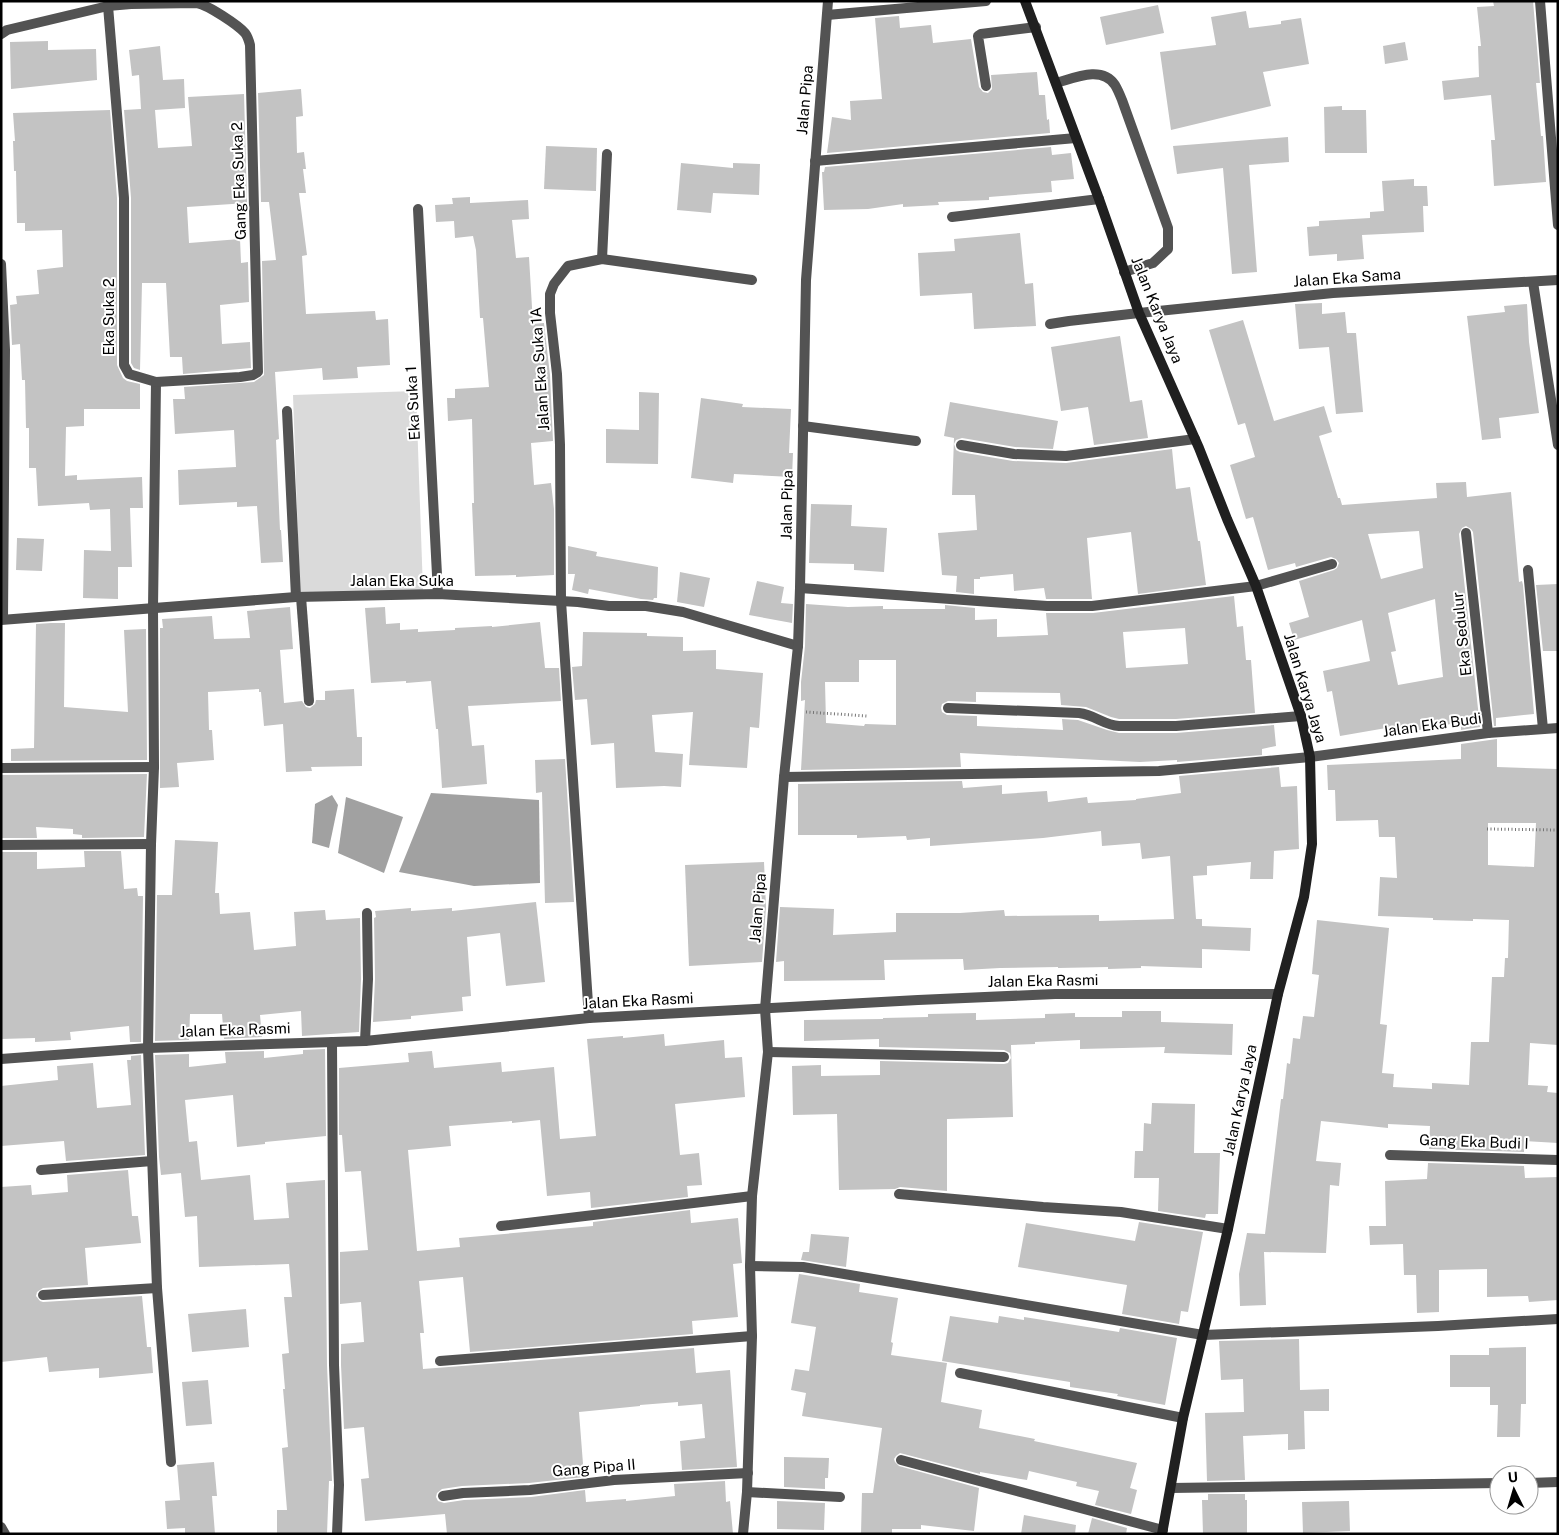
<svg xmlns="http://www.w3.org/2000/svg" width="1559" height="1535" font-family="'Public Sans',sans-serif">
  <rect width="100%" height="100%" fill="#fff"/>
  <polygon fill="#dadada" points="416,391 423,591 300,595 293,395"/>
  <g fill="#a1a1a1">
    <polygon points="431,793 539,800 540,883 474,886 399,872"/>
    <polygon points="332,795 338,805 329,848 312,843 315,804"/>
    <polygon points="346,797 403,817 384,873 338,853"/>
  </g>
  <g fill="#c3c3c3" fill-rule="evenodd">
    <polygon points="1493,1 1533,1 1540,83 1536,83 1541,136 1543,136 1546,182 1494,186 1491,140 1495,140 1491,95 1444,100 1442,81 1479,77 1478,46 1481,46 1477,7 1494,6"/>
    <polygon points="1158,5 1164,33 1106,45 1100,17"/>
    <polygon points="1246,11 1249,28 1281,24 1281,21 1301,18 1309,64 1263,72 1271,106 1171,130 1160,52 1216,45 1211,17"/>
    <polygon points="899,16 900,28 931,25 933,43 971,39 979,87 983,92 988,93 992,89 991,75 1037,72 1039,95 1045,95 1047,120 1049,119 1050,133 827,153 832,117 851,120 850,101 882,99 875,18"/>
    <polygon points="48,41 48,50 96,49 97,80 11,89 10,42"/>
    <polygon points="1405,42 1408,60 1385,64 1383,46"/>
    <polygon points="160,46 163,80 184,79 185,108 155,110 158,148 192,146 188,97 244,94 247,203 187,207 189,243 240,239 241,263 248,262 249,302 220,305 222,344 250,342 251,368 183,374 182,357 170,357 166,283 142,283 140,370 134,368 131,363 131,198 124,110 141,109 139,75 132,76 129,50"/>
    <polygon points="301,89 303,116 296,117 297,153 304,152 306,169 303,169 306,193 299,193 307,255 302,256 306,314 375,311 376,320 388,319 390,365 357,367 358,378 323,380 322,368 275,372 279,439 276,440 280,530 281,530 283,562 261,563 257,506 237,507 237,502 179,505 178,470 236,467 234,430 175,434 173,399 185,399 184,387 254,382 264,375 262,261 276,260 269,202 261,202 258,93"/>
    <polygon points="1342,106 1342,110 1366,110 1367,153 1325,153 1324,107"/>
    <polygon points="110,110 117,198 117,365 123,378 127,381 140,384 140,409 84,409 84,426 66,427 65,476 77,475 77,480 142,477 143,508 130,508 132,567 118,567 118,599 83,598 84,550 111,551 110,509 90,510 89,503 38,506 36,468 29,468 29,428 26,428 25,380 22,380 20,344 12,345 10,305 17,304 16,296 39,294 37,270 63,267 62,230 25,231 25,223 17,223 16,171 14,171 13,141 15,141 13,113"/>
    <polygon points="1288,137 1289,162 1249,165 1257,272 1232,274 1223,168 1177,174 1173,146"/>
    <polygon points="546,146 597,148 596,191 544,189"/>
    <polygon points="1051,147 1052,155 1071,153 1074,179 1051,181 1052,192 989,197 989,200 938,202 939,205 903,207 903,204 868,209 824,210 822,172 824,172 825,167"/>
    <polygon points="681,163 733,168 733,163 760,164 759,195 713,193 711,213 677,210"/>
    <polygon points="1414,179 1414,186 1427,186 1428,206 1423,206 1424,232 1362,235 1364,259 1337,261 1337,254 1309,256 1307,227 1319,226 1319,221 1370,218 1370,212 1384,211 1382,181"/>
    <polygon points="470,197 470,203 528,200 529,219 512,220 516,258 529,257 533,324 544,323 550,375 553,441 531,443 534,485 551,483 554,509 554,575 516,577 516,575 475,576 472,503 474,503 472,419 448,421 447,398 455,398 455,389 489,387 483,318 480,318 476,250 473,236 455,238 454,221 436,222 435,205 453,204 452,198"/>
    <polygon points="1020,233 1025,284 1033,283 1036,326 974,329 972,293 920,296 918,253 955,251 954,239"/>
    <polygon points="1322,303 1322,314 1345,312 1347,333 1356,333 1363,412 1336,414 1329,347 1299,349 1295,304"/>
    <polygon points="1527,304 1529,342 1539,413 1499,418 1501,438 1482,440 1467,316 1505,312 1504,306"/>
    <path d="M1243,320l31,101 50,-15 8,26 -13,4 19,62h2l2,7 95,-7 -1,-15 30,-1 1,15 44,-5 8,90 3,-1 1,4 11,129 -38,4v8h-2l-21,-194 -2,-3 -5,-3 -4,2 -3,6 21,193 -19,3v-8l-68,13 -1,-8 -52,9 -8,-45 -5,1 -4,-21 47,-10 -8,-41 -68,20 -5,-17 20,-6 -10,-36 35,-11 3,-2 2,-5 -3,-4 -5,-2 -35,10 -1,-4 -27,7 -15,-53 -7,2 -16,-54 25,-8 -10,-34 -7,2 -29,-95zM1419,531l4,37 -42,11 -13,-45zM1435,599l8,78 -45,8 -7,-33 5,-1 -8,-38z"/>
    <polygon points="1120,336 1130,402 1142,400 1148,438 1094,445 1088,407 1061,411 1051,347"/>
    <polygon points="639,392 659,393 658,464 606,463 606,429 639,430"/>
    <polygon points="701,398 743,404 742,407 791,409 789,453 793,453 792,477 734,474 733,483 691,478"/>
    <polygon points="950,402 1058,421 1053,449 1015,447 962,438 956,440 954,444 956,450 960,452 1013,461 1066,463 1172,449 1176,489 1190,487 1198,541 1200,541 1206,585 1138,594 1131,532 1087,538 1092,599 1046,599 1044,588 1014,591 1013,574 980,577 980,579 974,579 974,594 956,592 957,576 942,575 938,533 977,530 975,495 952,495 954,438 944,436"/>
    <polygon points="811,504 852,505 851,526 887,528 884,572 854,570 854,564 809,563"/>
    <polygon points="17,538 44,539 42,571 16,570"/>
    <polygon points="568,546 597,552 596,556 658,567 657,598 654,598 653,600 641,599 589,589 588,594 572,590 575,574 568,574"/>
    <polygon points="680,572 710,578 704,607 677,602"/>
    <polygon points="757,581 784,587 781,603 793,604 792,623 749,615"/>
    <polygon points="1558,584 1558,651 1543,651 1536,585"/>
    <path d="M1234,596l3,31 6,-1 3,34h5l4,53 -79,6h-57l-8,-2 -25,-10 -25,-2 -1,-12 -84,-1v10l-28,-1 -6,3 -1,4 1,4 5,3 30,1v10l86,4 -1,-11 16,1 29,10 12,3h57l98,-8 2,21 -14,3v6l-85,7v-2l-37,2 -180,-9 1,14 -160,3 4,-70 -4,1v-19l4,-36 1,-42 42,3 35,-1v3h62v-4l30,3v12l22,-1v18l51,-2 -2,-22h47zM1185,628l3,36 -62,4 -3,-36zM859,660h37v65l-31,-1 -1,2 -38,-3 -1,-41h34z"/>
    <polygon points="290,607 293,649 280,650 284,703 302,701 306,707 310,708 315,704 316,700 325,700 325,691 354,689 357,737 362,737 362,766 311,767 312,771 286,772 283,724 264,726 261,692 259,692 259,689 208,692 209,730 212,730 214,760 177,763 179,787 160,788 160,628 163,628 162,619 212,616 214,639 250,638 247,611"/>
    <polygon points="385,607 386,624 400,623 400,630 418,629 418,632 455,630 455,628 492,626 492,627 540,622 545,668 559,668 561,701 468,706 472,746 484,745 487,784 442,788 438,729 436,729 431,681 406,683 406,681 371,683 365,608"/>
    <polygon points="51,623 65,623 64,707 128,712 124,630 146,629 147,760 11,761 11,749 34,748 36,624"/>
    <polygon points="583,632 647,633 647,636 683,637 683,651 716,650 716,669 763,673 759,728 750,727 747,768 689,765 693,712 652,715 655,752 683,754 681,787 664,786 616,788 614,743 591,745 587,699 575,700 572,667 582,666"/>
    <path d="M1497,739v28l60,2 1,276 -28,-2 -2,42 20,1 -1,6 11,1v50l-34,-2v11l-95,-3 1,-23 -42,-2v4l-67,-7 -5,40 25,2 -2,23 -9,-1 -4,68 -62,-1 2,53 -26,1 -1,-32 8,-41 18,1 16,-135h2l4,-36 3,1 3,-26 7,1 3,-23 11,1 5,-42 -7,-1 5,-54 72,8 -9,96 7,1 -5,48 12,1 -1,13 39,2v-6l37,2 2,-43h18l3,-65h12l1,-19h3l1,-38 -36,-1v2l-40,-1v-2l-55,-2 2,-39 17,1 -2,-41h-16l-1,-17 -42,1 -1,-31h-7l-1,-25 134,-6v-15zM1488,823h48l-2,44 -46,-2z"/>
    <polygon points="565,759 574,902 545,903 542,792 536,793 535,760"/>
    <polygon points="1279,767 1281,787 1297,786 1299,849 1274,851 1273,879 1250,879 1251,862 1207,866 1207,875 1193,876 1196,919 1202,919 1202,926 1251,928 1250,951 1202,949 1202,968 1141,966 1141,968 1108,969 1108,967 1058,968 1058,967 1000,968 964,970 963,959 884,960 885,980 784,981 784,961 776,962 780,907 834,909 833,935 896,932 896,913 960,913 1004,910 1005,916 1099,915 1099,921 1174,919 1170,856 1142,859 1140,843 1102,846 1101,831 1043,838 930,846 930,838 907,840 906,836 857,838 857,835 798,835 798,784 962,781 963,788 1002,785 1002,794 1047,791 1048,802 1087,797 1088,803 1136,800 1136,799 1181,793 1179,776"/>
    <polygon points="147,774 144,837 82,838 82,835 73,834 73,829 36,827 37,838 1,838 1,775"/>
    <polygon points="175,840 218,842 215,893 219,893 220,914 250,912 254,950 296,946 294,912 325,910 326,920 360,918 361,979 359,1032 302,1036 301,1011 260,1015 262,1037 224,1039 222,1014 190,1014 189,1040 155,1041 157,895 172,895"/>
    <polygon points="84,851 121,851 124,889 137,888 138,896 143,896 141,1042 130,1042 129,1026 70,1032 71,1040 35,1042 35,1038 1,1039 1,852 37,852 37,869 85,867"/>
    <polygon points="764,862 766,907 762,962 689,966 685,865"/>
    <polygon points="536,902 545,982 506,986 500,933 467,937 471,996 462,997 463,1011 411,1016 411,1019 373,1022 375,979 374,918 376,917 375,911 411,908 411,911 452,908 452,911"/>
    <polygon points="1122,1011 1161,1011 1161,1022 1233,1024 1232,1055 1164,1053 1165,1047 1080,1049 1080,1040 1035,1042 1035,1044 1011,1045 1013,1117 947,1119 947,1191 900,1187 895,1189 839,1190 837,1114 793,1115 792,1066 821,1065 821,1076 880,1075 880,1061 1004,1064 1008,1063 1011,1058 1010,1053 1004,1050 879,1047 879,1039 804,1041 804,1020 883,1019 883,1018 928,1017 928,1014 976,1013 976,1020 1045,1018 1045,1014 1075,1013 1075,1017 1122,1017"/>
    <polygon points="664,1034 665,1046 724,1040 725,1058 742,1057 745,1097 675,1104 680,1155 699,1153 702,1185 687,1186 688,1197 591,1208 590,1192 547,1196 540,1120 512,1123 512,1121 449,1126 451,1146 408,1150 417,1251 460,1247 459,1238 593,1226 593,1222 690,1210 691,1223 738,1218 742,1263 733,1264 738,1317 692,1321 693,1334 470,1352 463,1277 419,1281 424,1333 420,1333 423,1369 694,1348 696,1373 730,1370 737,1467 682,1470 680,1441 705,1438 702,1404 678,1406 678,1402 640,1405 640,1406 579,1412 584,1477 529,1483 462,1486 442,1489 437,1493 436,1497 438,1501 444,1503 464,1500 531,1497 585,1490 586,1502 626,1499 626,1501 675,1496 674,1484 725,1481 726,1502 730,1501 733,1534 447,1534 445,1514 365,1521 361,1479 369,1478 364,1427 344,1429 341,1365 341,1344 364,1342 361,1302 340,1304 340,1252 368,1250 361,1171 345,1172 342,1135 339,1135 339,1068 409,1062 408,1053 432,1051 434,1068 501,1062 502,1072 554,1067 560,1139 596,1136 587,1039 623,1036 623,1038"/>
    <polygon points="325,1049 326,1136 265,1142 265,1144 237,1147 233,1095 185,1100 189,1142 197,1141 201,1180 250,1175 254,1220 289,1218 286,1183 325,1180 327,1365 332,1481 329,1481 327,1534 277,1534 277,1510 287,1510 282,1448 288,1447 283,1389 285,1389 282,1354 289,1353 284,1297 292,1297 289,1264 199,1267 197,1216 185,1217 181,1173 161,1175 159,1157 155,1055 189,1054 189,1067 226,1063 225,1052 264,1051 264,1058 303,1054 303,1050"/>
    <polygon points="141,1055 145,1155 66,1161 64,1141 1,1146 1,1086 58,1080 57,1066 93,1063 97,1108 131,1105 127,1060 131,1060 131,1056"/>
    <polygon points="1152,1103 1195,1104 1194,1153 1220,1153 1218,1214 1206,1214 1205,1218 1158,1211 1159,1178 1134,1178 1135,1151 1143,1151 1144,1123 1151,1124"/>
    <polygon points="1428,1163 1524,1166 1525,1178 1558,1177 1558,1300 1529,1302 1528,1296 1487,1297 1487,1269 1439,1270 1439,1312 1417,1313 1416,1275 1404,1275 1403,1244 1370,1245 1369,1226 1386,1226 1385,1181 1427,1179"/>
    <polygon points="128,1170 132,1216 138,1216 141,1243 85,1248 88,1285 43,1288 37,1292 36,1296 40,1301 43,1302 142,1296 147,1347 151,1347 153,1373 99,1378 99,1368 49,1372 47,1357 1,1362 1,1187 31,1185 32,1195 68,1192 67,1175"/>
    <polygon points="1139,1222 1203,1232 1188,1312 1181,1311 1179,1324 1122,1314 1127,1285 1018,1267 1026,1223 1135,1241"/>
    <polygon points="811,1234 849,1237 846,1267 801,1260 803,1252 809,1252"/>
    <polygon points="799,1274 860,1284 859,1292 898,1298 891,1342 893,1343 891,1355 947,1363 941,1402 982,1410 979,1428 1035,1439 1034,1441 1137,1463 1130,1488 1137,1490 1131,1514 1095,1505 1099,1491 1076,1486 1077,1482 1029,1471 1027,1480 980,1472 980,1474 900,1453 896,1456 894,1459 895,1462 899,1466 979,1488 974,1531 921,1525 921,1529 892,1529 892,1534 861,1534 862,1493 873,1493 882,1428 802,1416 806,1393 791,1390 795,1369 809,1371 816,1327 791,1323"/>
    <polygon points="246,1309 249,1347 192,1352 188,1314"/>
    <polygon points="950,1316 998,1323 999,1316 1024,1320 1024,1317 1119,1332 1120,1328 1177,1338 1165,1405 1117,1396 1118,1394 1070,1387 1070,1382 942,1361"/>
    <polygon points="1299,1339 1300,1390 1329,1389 1329,1411 1304,1411 1305,1449 1288,1450 1288,1434 1243,1436 1245,1480 1207,1481 1205,1413 1244,1412 1243,1379 1221,1380 1219,1341"/>
    <polygon points="1526,1347 1526,1404 1521,1404 1520,1437 1497,1437 1498,1405 1490,1405 1490,1387 1450,1387 1450,1355 1489,1355 1489,1348"/>
    <polygon points="208,1380 212,1424 186,1426 182,1382"/>
    <polygon points="784,1457 829,1458 828,1478 825,1478 825,1489 784,1487"/>
    <polygon points="214,1462 217,1496 212,1496 215,1534 185,1534 185,1528 167,1529 165,1501 180,1500 177,1465"/>
    <polygon points="1208,1494 1245,1494 1245,1500 1247,1500 1247,1534 1203,1534 1202,1500 1208,1500"/>
    <polygon points="777,1501 825,1503 824,1530 777,1529"/>
    <polygon points="1349,1501 1350,1531 1303,1533 1302,1502"/>
    <polygon points="1024,1515 1076,1525 1075,1534 1021,1534"/>
    <polygon points="1092,1518 1127,1528 1126,1534 1088,1534"/>
  </g>
  <g fill="none" stroke-linecap="round" stroke-linejoin="round">
    <g stroke="#757575" stroke-width="3" stroke-dasharray="1 2.5" stroke-linecap="butt">
      <polyline points="806,712 867,716"/>
      <polyline points="1487,829 1558,830"/>
    </g>
    <g stroke="#535353" stroke-width="10">
      <path d="M1056,83c18,-5 46,-18 59,2 3,5 5,10 7,15l46,128v21l-15,14 -29,9"/>
      <polyline points="986,86 978,36 981,34 1036,27"/>
      <polyline points="1050,324 1069,321 1139,313"/>
      <polyline points="287,411 296,597"/>
      <polyline points="1528,570 1543,729"/>
      <polyline points="1256,586 1332,564"/>
      <polyline points="365,1041 368,979 367,913"/>
      <polyline points="899,1194 1043,1207 1121,1212 1228,1229"/>
      <polyline points="960,1373 1183,1418"/>
      <polyline points="747,1492 840,1497"/>
    </g>
    <g stroke="#535353" stroke-width="10">
      <polyline points="1540,1 1558,225"/>
      <polyline points="108,6 124,198 124,365 129,374 156,382 153,608 154,767 151,844 148,1048 157,1288 171,1462"/>
      <polyline points="827,15 986,1"/>
      <path d="M1,34l6,-4 101,-24 23,-2 66,-1c11,2 41,22 48,30 3,4 4,8 5,12l8,327 -5,3 -13,2 -84,5"/>
      <polyline points="815,161 1076,138"/>
      <polyline points="418,209 438,594"/>
      <polyline points="952,217 1099,199"/>
      <polyline points="602,259 607,154"/>
      <polyline points="1,264 5,350 3,619"/>
      <polyline points="1533,282 1558,445"/>
      <polyline points="1139,313 1333,293 1558,280"/>
      <polyline points="803,426 916,441"/>
      <polyline points="961,445 1014,454 1066,456 1195,439"/>
      <polyline points="1466,533 1488,733"/>
      <polyline points="800,588 1047,606 1092,606 1256,586"/>
      <polyline points="301,597 309,701"/>
      <polyline points="1,620 296,597 438,594 578,602 609,606 646,606 683,612 798,646"/>
      <path d="M948,708l131,5c16,2 25,12 40,13h57l125,-10"/>
      <polyline points="1,768 154,767"/>
      <polyline points="784,777 1159,771 1310,757 1488,733 1558,728"/>
      <polyline points="1,845 151,844"/>
      <polyline points="589,1018 561,601 560,445 557,374 550,313 550,294 554,284 568,266 602,259 752,280"/>
      <polyline points="332,1042 334,1365 339,1485 337,1534"/>
      <polyline points="768,1052 1004,1057"/>
      <polyline points="1,1059 148,1048 365,1041 589,1018 918,1000 1055,994 1278,994"/>
      <polyline points="1390,1155 1558,1160"/>
      <polyline points="41,1170 152,1161"/>
      <polyline points="501,1226 752,1196"/>
      <polyline points="750,1266 803,1267 1203,1335 1438,1326 1558,1319"/>
      <polyline points="43,1295 157,1288"/>
      <polyline points="440,1361 752,1336"/>
      <polyline points="901,1460 1163,1530"/>
      <polyline points="1529,1483 1558,1482"/>
      <polyline points="1171,1488 1499,1483"/>
      <polyline points="443,1496 463,1493 530,1490 614,1480 748,1473"/>
      <polyline points="1,1527 5,1534"/>
      <polyline points="743,1534 747,1492 752,1336 750,1266 752,1196 768,1052 765,1009 784,777 798,646 800,588 806,280 828,1"/>
    </g>
    <polyline stroke="#202020" stroke-width="10" points="1025,1 1099,199 1139,313 1199,448 1227,519 1256,586 1301,716 1310,757 1312,844 1304,897 1278,994 1228,1229 1183,1418 1162,1534"/>
  </g>
  <g text-anchor="middle" stroke-width="4" stroke-linejoin="round" paint-order="stroke">
    <g font-size="15" fill="#000" stroke="#fff">
      <text transform="translate(805 100) rotate(-85)" y="5">Jalan Pipa</text>
      <text transform="translate(239 181) rotate(-92)" y="5">Gang Eka Suka 2</text>
      <text transform="translate(1347 278) rotate(-4)" y="5">Jalan Eka Sama</text>
      <text transform="translate(1157 310) rotate(68)" y="5">Jalan Karya Jaya</text>
      <text transform="translate(109 317) rotate(-90)" y="5">Eka Suka 2</text>
      <text transform="translate(540 369) rotate(-94)" y="5">Jalan Eka Suka 1A</text>
      <text transform="translate(413 403) rotate(-93)" y="5">Eka Suka 1</text>
      <text transform="translate(787 505) rotate(-89)" y="5">Jalan Pipa</text>
      <text x="402" y="586">Jalan Eka Suka</text>
      <text transform="translate(1462 634) rotate(-96)" y="5">Eka Sedulur</text>
      <text transform="translate(1305 688) rotate(73)" y="5">Jalan Karya Jaya</text>
      <text transform="translate(1432 725) rotate(-8)" y="5">Jalan Eka Budi</text>
      <text transform="translate(758 908) rotate(-85)" y="5">Jalan Pipa</text>
      <text transform="translate(1043 981) rotate(-1)" y="5">Jalan Eka Rasmi</text>
      <text transform="translate(638 1001) rotate(-3)" y="5">Jalan Eka Rasmi</text>
      <text transform="translate(235 1030) rotate(-2)" y="5">Jalan Eka Rasmi</text>
      <text transform="translate(1240 1100) rotate(-78)" y="5">Jalan Karya Jaya</text>
      <text transform="translate(1474 1142) rotate(2)" y="5">Gang Eka Budi I</text>
      <text transform="translate(594 1468) rotate(-5)" y="5">Gang Pipa II</text>
    </g>
  </g>
  <rect width="1559" height="1535" fill="none" stroke="#000000" stroke-width="5"/>
  <g transform="translate(1514 1490) rotate(355)"><circle r="24" fill="#ffffff" stroke="#999999"/>
  <path d="M0-4L9 19L0 12L-9 19Z" fill="#000000"/>
  <text y="-8" font-size="14" font-weight="bold" text-anchor="middle" fill="#000000">U</text>
  </g>
</svg>
